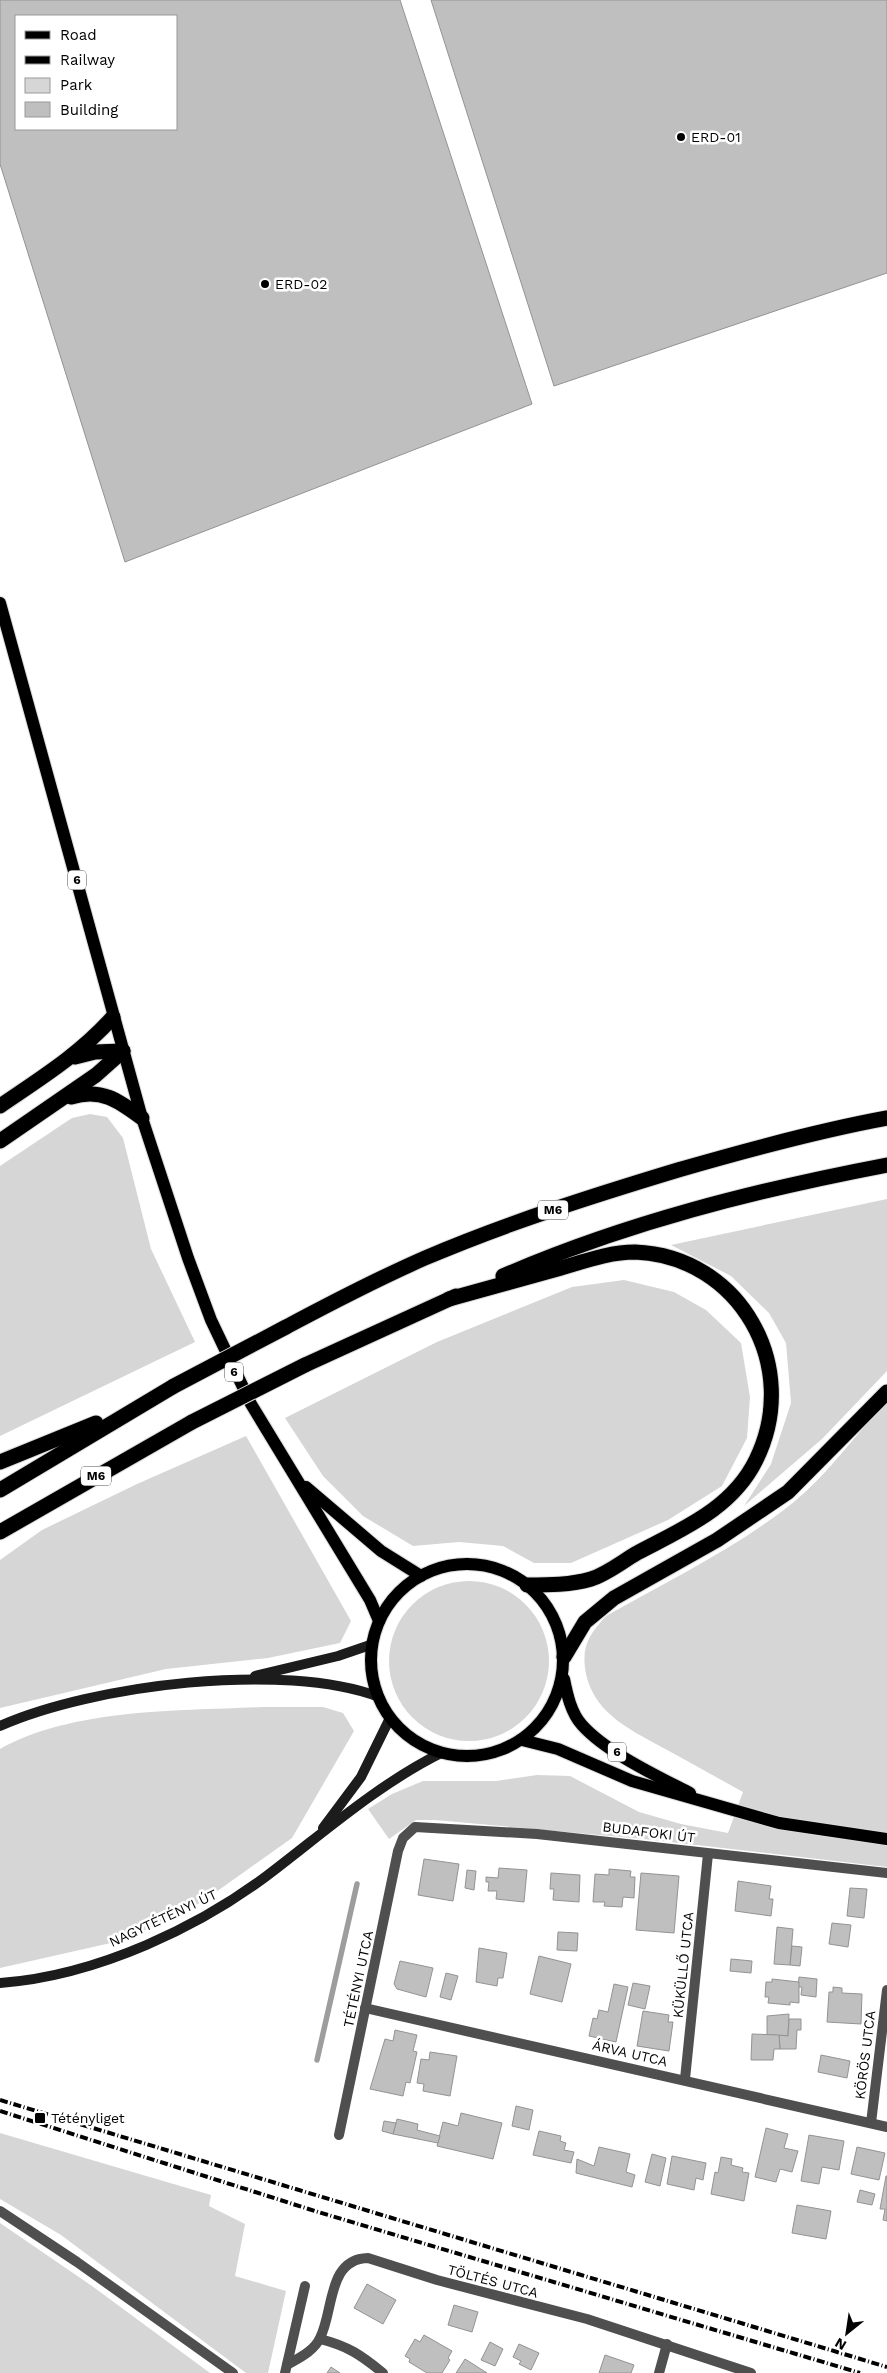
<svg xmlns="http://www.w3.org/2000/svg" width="887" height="2373" font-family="'Work Sans',sans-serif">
  <rect width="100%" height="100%" fill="#fff"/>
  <g fill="#d6d6d6">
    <polygon points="90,1114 107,1117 123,1138 151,1249 195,1342 0,1436 0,1166 72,1118"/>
    <polygon points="887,1199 887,1371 822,1439 744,1506 771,1464 791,1403 786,1343 769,1313 731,1276 671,1245"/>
    <polygon points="624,1280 674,1292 706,1310 741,1343 750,1397 747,1438 722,1486 668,1520 571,1563 534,1563 503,1546 459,1542 413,1546 363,1516 323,1476 285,1418 437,1342 572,1287"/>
    <path d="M887,1401v466l-243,-28 -209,-19h-19l-27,19 -21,-30 24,-15 31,-13h73l41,-6 33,1 69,36 42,12 47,9 15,-41c-25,-14 -49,-27 -74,-41 -34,-19 -74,-35 -83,-77 -5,-27 2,-38 20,-58 60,-34 124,-65 179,-107 40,-30 68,-72 102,-108z"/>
    <polygon points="246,1436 351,1621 340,1643 268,1658 166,1669 0,1708 0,1560 42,1530 137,1484"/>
    <circle cx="469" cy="1661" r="80"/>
    <path d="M263,1707h60l20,6 11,18 -62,107 -90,64 -78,38 -124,28v-219c74,-41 180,-38 263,-42z"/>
    <polygon points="0,2133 211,2195 209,2206 245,2224 235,2276 286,2291 268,2373 246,2373 61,2235 0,2199"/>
    <polygon points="0,2223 92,2286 210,2373 0,2373"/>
  </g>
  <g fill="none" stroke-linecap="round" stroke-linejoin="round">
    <polyline stroke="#9d9d9d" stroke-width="5.5" points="317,2060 357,1884"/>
  </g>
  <g fill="#bfbfbf" stroke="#939393" fill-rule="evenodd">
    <path d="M0,0h400l132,404 -407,158 -125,-398zM16,16h160v113h-160z"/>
    <polygon points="431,0 887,0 887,273 554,386"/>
    <polygon points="424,1859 459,1864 453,1901 418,1895"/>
    <polygon points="499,1868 527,1870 524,1902 496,1899 497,1891 488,1891 489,1882 486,1882 486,1877 498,1878"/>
    <polygon points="609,1869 631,1871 630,1877 635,1877 634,1898 623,1897 622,1907 604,1906 605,1902 593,1902 595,1874 609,1875"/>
    <polygon points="467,1870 476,1871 474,1890 465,1888"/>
    <polygon points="551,1873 580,1875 579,1902 553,1900 554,1889 550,1889"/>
    <polygon points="641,1873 679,1876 674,1933 636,1930"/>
    <polygon points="738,1881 771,1886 769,1899 773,1899 771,1916 735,1911"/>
    <polygon points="850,1888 867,1889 864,1918 847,1916"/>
    <polygon points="832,1923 851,1925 848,1947 829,1944"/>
    <polygon points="777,1927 793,1929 790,1965 774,1964"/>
    <polygon points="558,1932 578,1933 577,1951 557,1950"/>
    <polygon points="792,1946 802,1947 800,1966 790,1965"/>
    <polygon points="479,1948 507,1953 503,1978 498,1978 497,1986 476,1982"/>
    <polygon points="539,1956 571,1964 562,2002 530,1994"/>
    <polygon points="731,1959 752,1961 751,1973 730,1971"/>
    <polygon points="400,1961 433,1968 426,1997 397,1989 394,1984"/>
    <polygon points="446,1973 458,1976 451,2000 440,1997"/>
    <polygon points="799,1977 817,1979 816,1997 801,1995 802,1987 798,1987"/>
    <polygon points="772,1979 799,1982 799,2003 790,2002 790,2005 768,2003 769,1997 765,1997 766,1982 772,1982"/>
    <polygon points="633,1983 650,1986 645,2009 628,2005"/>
    <polygon points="614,1984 628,1987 616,2042 589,2036 593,2018 597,2019 599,2010 608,2012"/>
    <polygon points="833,1987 842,1988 842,1993 862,1994 861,2024 827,2022 829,1992 833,1992"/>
    <polygon points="643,2011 669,2015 668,2022 673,2022 669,2051 637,2046"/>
    <polygon points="789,2014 788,2036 767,2035 767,2016"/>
    <polygon points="789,2019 801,2019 801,2030 797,2030 796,2049 780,2049 779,2035 788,2036"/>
    <polygon points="395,2030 417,2035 413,2051 417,2052 410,2083 406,2082 403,2096 370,2089 385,2039 393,2041"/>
    <polygon points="752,2034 779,2035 780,2049 774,2049 773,2060 751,2060"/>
    <polygon points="430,2052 457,2056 450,2096 423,2091 424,2084 417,2083 421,2059 429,2060"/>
    <polygon points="821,2055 850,2061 847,2078 818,2072"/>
    <polygon points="516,2106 533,2110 529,2130 512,2126"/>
    <polygon points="461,2113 502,2123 493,2159 437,2146 443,2122 458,2126"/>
    <polygon points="397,2119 418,2124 417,2130 440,2136 438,2143 393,2134"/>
    <polygon points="384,2121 396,2123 393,2134 382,2131"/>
    <polygon points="766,2128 788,2134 784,2148 798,2151 792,2172 780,2169 776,2182 755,2177"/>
    <polygon points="539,2131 561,2136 560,2141 566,2143 564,2150 574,2152 571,2163 533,2155"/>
    <polygon points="809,2135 844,2141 839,2170 822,2167 819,2184 801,2181"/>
    <polygon points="599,2147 630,2154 626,2172 635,2175 632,2187 576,2173 577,2159 594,2166"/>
    <polygon points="857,2147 885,2153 879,2180 851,2174"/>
    <polygon points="652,2154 666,2158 660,2186 645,2182"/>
    <polygon points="672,2156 706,2163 703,2180 696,2178 694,2190 667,2184"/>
    <polygon points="721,2157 732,2159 731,2165 743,2168 742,2172 749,2173 744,2201 711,2194 715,2172 718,2173"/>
    <polygon points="886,2176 887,2176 887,2221 883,2220 885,2209 880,2209"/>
    <polygon points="860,2190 875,2194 872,2205 857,2202"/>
    <polygon points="797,2205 831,2211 826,2239 792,2233"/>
    <polygon points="367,2284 396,2300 383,2324 354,2308"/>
    <polygon points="454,2305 478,2312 472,2332 448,2325"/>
    <polygon points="424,2335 452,2351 448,2358 450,2360 442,2373 427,2373 409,2362 410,2359 405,2356 415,2339 420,2342"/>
    <polygon points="490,2342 503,2349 495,2366 481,2360"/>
    <polygon points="519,2344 539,2353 531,2370 519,2364 521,2361 513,2357"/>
    <polygon points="605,2355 634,2365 631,2373 599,2373"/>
    <polygon points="465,2359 487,2373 456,2373"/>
    <polygon points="331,2367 340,2373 327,2373"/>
  </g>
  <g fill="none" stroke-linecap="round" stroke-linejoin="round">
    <defs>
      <g id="primary">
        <polyline points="0,603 142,1118 188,1258 211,1320 251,1404 370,1600 379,1621"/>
        <polyline points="306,1487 381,1551 421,1576"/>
        <circle cx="467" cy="1660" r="96"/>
        <path d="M564,1679c3,15 7,34 18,46 24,27 75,51 108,68"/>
        <polyline points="522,1740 558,1749 632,1781 779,1823 887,1839"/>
      </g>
      <g id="highway">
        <polyline points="75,1057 95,1052 123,1051"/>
        <path d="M71,1097c30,-9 47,3 71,21"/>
        <path d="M0,1106c41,-28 80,-52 113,-89"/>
        <polyline points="0,1141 96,1075 123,1051"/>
        <path d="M503,1276c122,-53 253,-86 384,-111"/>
        <path d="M449,1299c37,-10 75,-21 112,-31 24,-7 49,-16 74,-16 105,4 167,115 121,208 -24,49 -74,69 -119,93 -14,8 -30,21 -46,26 -20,6 -43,6 -64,6"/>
        <path d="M286,1327c45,-24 91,-48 139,-69 82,-35 167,-62 253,-88 69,-20 138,-39 209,-52"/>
        <polyline points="305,1365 456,1296"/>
        <polyline points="0,1462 96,1423"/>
        <polyline points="0,1490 174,1386"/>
        <polyline points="0,1532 192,1422"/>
        <polyline points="564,1657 585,1622 614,1598 717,1540 788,1492 887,1392"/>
      </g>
    </defs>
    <use href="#primary" stroke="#dbdbdb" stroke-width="14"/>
    <use href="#highway" stroke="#dbdbdb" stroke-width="17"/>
    <g stroke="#4f4f4f" stroke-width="10">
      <polyline points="365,2008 887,2127"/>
      <polyline points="685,2079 708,1854"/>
      <polyline points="871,2123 887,1990"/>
      <polyline points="339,2135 398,1851 403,1838 415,1827 537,1834 887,1873"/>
      <polyline points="0,2211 77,2262 233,2373"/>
      <path d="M320,2339c28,7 41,16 63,34"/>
      <path d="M287,2365c12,-7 27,-14 33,-27 14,-27 7,-79 48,-80l69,22 150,39 164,54"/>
      <polyline points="285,2373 305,2286"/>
      <polyline points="659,2373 667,2344"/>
    </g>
    <g stroke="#1c1c1c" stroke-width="10">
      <polyline points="255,1676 338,1656 373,1644"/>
      <path d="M0,1726c92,-41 284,-65 379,-29"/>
      <polyline points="323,1828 361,1777 390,1718"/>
      <path d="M0,1983c96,-7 202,-56 277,-115 52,-40 104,-85 164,-115"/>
    </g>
    <use href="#primary" stroke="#000" stroke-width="12"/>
    <use href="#highway" stroke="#000" stroke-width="15"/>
    <g stroke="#000" stroke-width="4" stroke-dasharray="8 2.5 1 2.5" stroke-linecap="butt">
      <polyline points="0,2100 887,2367"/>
      <polyline points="0,2111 318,2212 860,2373"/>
    </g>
    <defs>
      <g id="highway-bridge">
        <polyline points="174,1386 286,1327"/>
        <polyline points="192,1422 305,1365"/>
      </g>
    </defs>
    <use href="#highway-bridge" stroke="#dbdbdb" stroke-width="17" stroke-linecap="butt"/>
    <use href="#highway-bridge" stroke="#000" stroke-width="15"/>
  </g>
  <g fill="#000" stroke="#fff" stroke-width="2">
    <circle cx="681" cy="137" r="5"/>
    <circle cx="265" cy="284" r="5"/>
    <rect x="34" y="2112" width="12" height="12" rx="2.5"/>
  </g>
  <g text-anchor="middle" stroke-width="5" stroke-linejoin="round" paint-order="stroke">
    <g fill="#fff" stroke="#4c4c4c" stroke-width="1">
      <rect x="68" y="870.5" width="18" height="19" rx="4"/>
      <rect x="538" y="1200.5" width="30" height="19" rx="4"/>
      <rect x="225" y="1362.5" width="18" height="19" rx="4"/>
      <rect x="81" y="1466.5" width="30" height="19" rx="4"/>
      <rect x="608" y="1742.5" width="18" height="19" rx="4"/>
    </g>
    <g font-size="12" font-weight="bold" fill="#000">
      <text x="77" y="884">6</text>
      <text x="553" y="1214">M6</text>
      <text x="234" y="1376">6</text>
      <text x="96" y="1480">M6</text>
      <text x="617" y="1756">6</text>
    </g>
    <g font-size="14" fill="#000" stroke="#fff" text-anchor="start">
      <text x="691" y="142">ERD-01</text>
      <text x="275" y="289">ERD-02</text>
      <text x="51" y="2123">Tétényliget</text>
    </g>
    <g font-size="14" fill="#000" stroke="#fff">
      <text transform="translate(649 1832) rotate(7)" y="5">BUDAFOKI ÚT</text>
      <text transform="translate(163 1918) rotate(-25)" y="5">NAGYTÉTÉNYI ÚT</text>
      <text transform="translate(683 1965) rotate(-84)" y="5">KÜKÜLLŐ UTCA</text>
      <text transform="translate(358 1979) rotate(-78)" y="5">TÉTÉNYI UTCA</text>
      <text transform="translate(630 2053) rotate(13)" y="5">ÁRVA UTCA</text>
      <text transform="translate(865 2055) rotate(-83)" y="5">KÖRÖS UTCA</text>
      <text transform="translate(493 2281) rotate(15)" y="5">TÖLTÉS UTCA</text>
    </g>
  </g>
  <rect x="15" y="15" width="162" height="115" fill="#ffffff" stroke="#999999"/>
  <rect x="25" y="31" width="25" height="8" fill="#000000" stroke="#999999"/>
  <text x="60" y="40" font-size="15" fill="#000000">Road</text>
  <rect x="25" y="56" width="25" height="8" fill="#000000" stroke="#999999"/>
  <text x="60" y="65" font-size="15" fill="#000000">Railway</text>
  <rect x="25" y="78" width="25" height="15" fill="#d6d6d6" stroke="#999999"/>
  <text x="60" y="90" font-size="15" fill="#000000">Park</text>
  <rect x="25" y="102" width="25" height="15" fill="#bfbfbf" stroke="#999999"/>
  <text x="60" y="115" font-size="15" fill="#000000">Building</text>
  <g transform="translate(847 2333) rotate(210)" stroke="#ffffff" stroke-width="4" paint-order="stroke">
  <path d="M0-4L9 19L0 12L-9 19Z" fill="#000000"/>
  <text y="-8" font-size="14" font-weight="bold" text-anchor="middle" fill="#000000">N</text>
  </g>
</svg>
